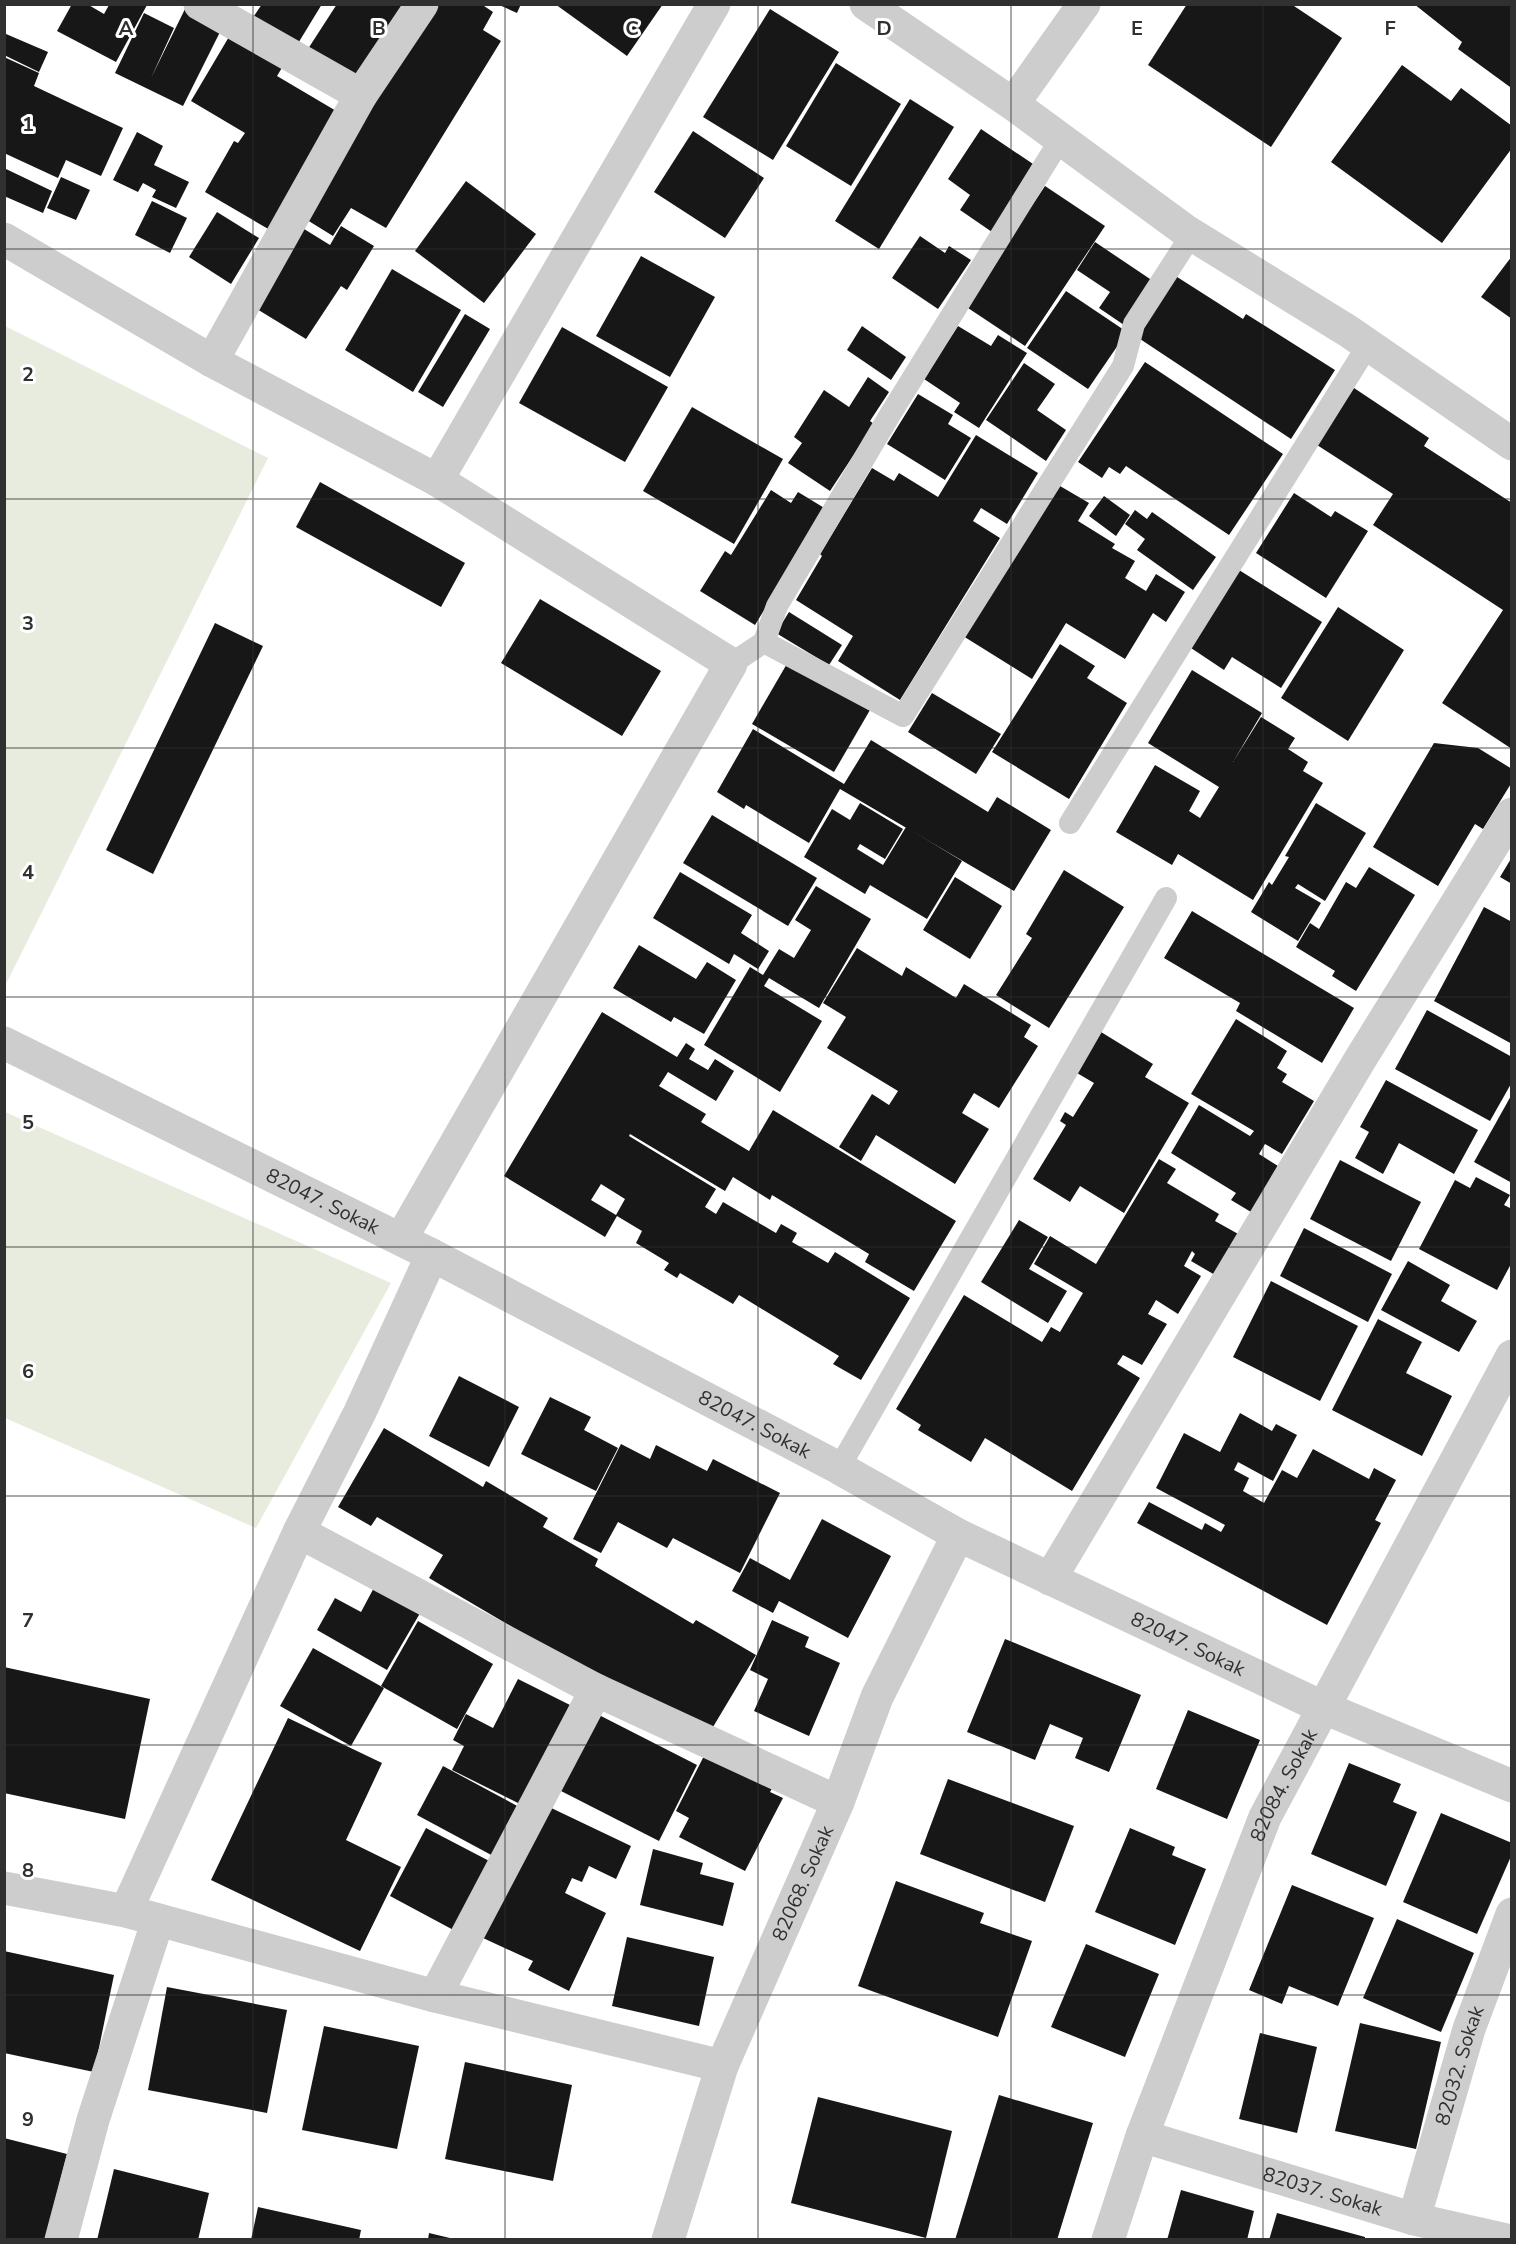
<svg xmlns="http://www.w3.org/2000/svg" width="1516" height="2244" font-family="'Nunito Sans',sans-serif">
  <rect width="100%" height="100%" fill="#fff"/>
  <g fill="#e7ecde">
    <polygon points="5,326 268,458 5,986"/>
    <polygon points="5,1112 391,1283 256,1528 5,1418"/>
  </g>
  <g fill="#171717" fill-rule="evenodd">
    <polygon points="72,4 87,4 104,14 109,5 147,5 116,62 57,31"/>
    <polygon points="262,4 322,4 294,50 250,22"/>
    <polygon points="337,4 404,4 353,83 306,52"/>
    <polygon points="423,4 481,4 493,12 483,30 501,41 386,228 351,208 333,236 299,215"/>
    <polygon points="497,4 521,4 517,13"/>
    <polygon points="555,4 663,4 627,56"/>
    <polygon points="1187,4 1291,4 1342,38 1271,147 1148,65"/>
    <polygon points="1414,4 1512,4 1510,87 1458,49 1462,42"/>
    <polygon points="185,9 222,28 183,106 115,73 144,13 174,28 151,78"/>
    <polygon points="770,9 839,52 773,160 703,117"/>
    <polygon points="233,30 286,61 277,76 343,115 270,230 205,192 234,141 238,143 245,133 191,101"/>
    <polygon points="6,34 48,52 39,72 4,55"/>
    <polygon points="4,57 39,73 34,86 123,128 101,176 66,160 58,178 4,153"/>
    <polygon points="836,63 901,104 851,186 786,146"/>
    <polygon points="1402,65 1451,101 1461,88 1512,126 1512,148 1442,243 1331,162"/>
    <polygon points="910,99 954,127 879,249 835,221"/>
    <polygon points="981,129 1036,166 992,232 960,210 970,195 948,179"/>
    <polygon points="693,131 764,178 725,238 654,192"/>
    <polygon points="137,132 163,146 154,165 189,182 176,208 152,197 156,190 143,183 138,192 113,180"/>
    <polygon points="6,169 52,191 43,213 4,196"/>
    <polygon points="61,177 90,190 76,220 47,208"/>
    <polygon points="466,181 536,234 484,303 415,251"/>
    <polygon points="1045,186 1105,226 1025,346 965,306"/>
    <polygon points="152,201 187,218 170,253 135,235"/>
    <polygon points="217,212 259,238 231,284 189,257"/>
    <polygon points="296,224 330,245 341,226 374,246 347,290 341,286 306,339 247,303"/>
    <polygon points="920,236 945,253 949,246 971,260 938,309 892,278"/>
    <polygon points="1095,242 1153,281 1124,325 1099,308 1110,292 1077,270"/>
    <polygon points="641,256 715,297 670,377 596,336"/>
    <polygon points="1512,256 1512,319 1481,297"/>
    <polygon points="392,269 461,310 413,392 345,350"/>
    <polygon points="1174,275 1243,319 1246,314 1335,370 1291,439 1134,335"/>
    <polygon points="1066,291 1127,332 1088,389 1027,348"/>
    <polygon points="465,314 490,329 443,407 418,392"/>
    <polygon points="862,326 906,357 891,380 847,350"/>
    <polygon points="958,326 991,346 998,335 1027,353 979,428 954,412 960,403 924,379"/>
    <polygon points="562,327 668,387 625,462 519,403"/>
    <polygon points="1145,362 1283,454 1229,535 1126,466 1120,474 1109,467 1102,478 1078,462"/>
    <polygon points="1024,363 1055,384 1037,410 1066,430 1046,461 986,420"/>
    <polygon points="868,377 889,392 870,421 874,424 830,491 788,463 802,443 794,437 824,390 849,407"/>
    <polygon points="1354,388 1429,438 1424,446 1512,503 1512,749 1442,703 1503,610 1373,525 1393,494 1317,445"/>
    <polygon points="918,394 953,415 948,424 971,438 945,480 887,444"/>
    <polygon points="692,407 783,459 734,544 643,491"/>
    <polygon points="976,435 1038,473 1007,524 981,508 973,521 1000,538 900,700 838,661 853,636 796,600 822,556 820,554 872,468 894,481 899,473 938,497"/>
    <polygon points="320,482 465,563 441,607 296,527"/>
    <polygon points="1060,486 1089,503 1078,521 1115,544 1112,548 1135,561 1125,578 1146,591 1156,574 1185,592 1166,622 1153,613 1125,659 1066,623 1032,679 963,636"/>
    <polygon points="771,490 791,503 798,492 826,509 755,625 700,591 725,551 731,555"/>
    <polygon points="1294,493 1331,517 1335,511 1368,531 1326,598 1256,553"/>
    <polygon points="1104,496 1130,515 1116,536 1089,516"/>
    <polygon points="1135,510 1147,519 1152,512 1216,557 1193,590 1137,550 1145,539 1125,524"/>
    <polygon points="1239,570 1322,622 1281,688 1232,657 1224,670 1191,648"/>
    <polygon points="540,599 661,671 622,736 501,663"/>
    <polygon points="1338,607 1404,650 1348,741 1281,698"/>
    <polygon points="789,612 842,645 829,665 776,633"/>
    <polygon points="215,623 263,646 153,874 106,850"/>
    <polygon points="1060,644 1095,666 1087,678 1127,703 1069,799 992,752"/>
    <polygon points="788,662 870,710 834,772 752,724"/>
    <polygon points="1192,670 1262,713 1233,762 1261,717 1295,738 1288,749 1308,762 1303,771 1323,783 1253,900 1178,854 1172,865 1116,832 1155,765 1200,791 1189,811 1200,818 1219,787 1148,743"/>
    <polygon points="932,693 1001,734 976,774 908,732"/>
    <polygon points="753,729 844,784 871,740 988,812 997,797 1051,830 1014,891 840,789 809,843 746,805 744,809 717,792"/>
    <polygon points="1434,743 1478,748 1512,769 1512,782 1483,829 1475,824 1438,886 1373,847"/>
    <polygon points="860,803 903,829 885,859 860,844 857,849 883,865 906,827 962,861 927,919 870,885 865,894 804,857 832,809 850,820"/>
    <polygon points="1316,803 1366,833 1325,901 1298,884 1295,888 1321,903 1298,941 1251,912 1269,882 1272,885 1289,857 1285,856"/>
    <polygon points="712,815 817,878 788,926 683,863"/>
    <polygon points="1512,857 1512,884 1500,877"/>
    <polygon points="1369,867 1415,895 1356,991 1332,976 1335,971 1296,947 1310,923 1319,929 1346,882 1356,888"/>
    <polygon points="1064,870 1124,907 1049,1028 996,995 1032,938 1026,934"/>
    <polygon points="680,872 752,915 741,933 769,951 758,969 734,954 729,964 653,918"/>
    <polygon points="955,877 1002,906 970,959 923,930"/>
    <polygon points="816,886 871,919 819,1008 769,978 764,986 822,1021 780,1092 704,1045 750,967 763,975 779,949 794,958 811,930 795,920"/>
    <polygon points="1484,907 1512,922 1512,1044 1434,1001"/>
    <polygon points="1192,911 1354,1008 1322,1063 1236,1011 1240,1003 1164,958"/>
    <polygon points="639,945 696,979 707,962 736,980 704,1034 674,1017 671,1022 613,988"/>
    <polygon points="857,948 902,976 906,967 956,998 964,984 1031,1025 1024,1037 1038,1046 999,1108 974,1093 962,1113 989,1129 955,1184 876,1135 861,1161 839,1147 872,1094 889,1105 898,1091 827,1048 846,1017 823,1003"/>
    <polygon points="1427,1010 1512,1057 1512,1082 1490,1121 1395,1069"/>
    <path d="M602,1012l75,45 9,-14 9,6 -6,10 19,11 7,-11 19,12 -18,30 -48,-29 -9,14 47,28 -5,8 48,29 24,-41 183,111 -42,70 -49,-29 4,-8 -97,-59 -2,5 -37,-23 -8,14 -95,-57 -1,2 87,53 -11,18 11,7 7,-12 53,31 5,-9 16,9 -5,9 36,21 7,-11 75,46 -49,82 -28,-16 6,-8 -100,-61 -6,9 -53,-31 -3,5 -13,-8 5,-7 -33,-20 6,-12 -25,-15 -12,21 -101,-61zM601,1184l24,15 -9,16 -25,-15z"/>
    <polygon points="1236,1019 1287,1051 1277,1068 1287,1074 1282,1082 1314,1101 1282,1154 1265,1144 1259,1154 1278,1166 1251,1212 1231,1200 1236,1193 1171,1153 1199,1105 1250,1136 1254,1131 1191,1094"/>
    <polygon points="1101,1032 1153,1064 1145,1077 1189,1103 1124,1213 1080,1186 1070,1202 1033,1179 1066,1125 1060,1121 1065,1112 1073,1117 1094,1083 1077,1073"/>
    <polygon points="1386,1080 1478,1130 1454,1174 1399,1143 1383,1174 1355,1158 1369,1132 1360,1127"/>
    <polygon points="1512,1094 1512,1183 1474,1162"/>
    <polygon points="1159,1159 1176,1169 1167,1183 1219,1214 1215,1221 1240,1235 1215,1275 1191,1261 1195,1254 1192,1251 1184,1266 1201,1276 1178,1314 1156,1300 1148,1314 1167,1324 1142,1365 1123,1355 1117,1364 1140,1378 1072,1491 985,1438 971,1462 918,1430 921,1425 896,1409 964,1295 1042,1342 1051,1327 1060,1332 1083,1293 1034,1264 1050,1236 1096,1264"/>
    <polygon points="1340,1160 1421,1202 1391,1261 1310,1219"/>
    <polygon points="1476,1177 1510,1195 1504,1205 1512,1209 1512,1262 1497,1290 1419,1249 1455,1180 1470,1188"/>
    <polygon points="1019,1220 1048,1237 1029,1269 1067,1291 1048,1323 981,1282"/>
    <polygon points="1304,1228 1392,1274 1368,1322 1280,1276"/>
    <polygon points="1408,1261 1450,1285 1441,1301 1477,1321 1459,1352 1381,1310"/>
    <polygon points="1271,1281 1358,1326 1320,1401 1233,1357"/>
    <polygon points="1378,1319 1422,1342 1406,1373 1452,1396 1422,1456 1332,1410"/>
    <polygon points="459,1376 519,1407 489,1467 429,1436"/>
    <polygon points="550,1397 591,1417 584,1430 618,1448 596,1491 521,1454"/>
    <polygon points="1240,1413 1272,1431 1276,1424 1297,1435 1273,1481 1238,1462 1234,1470 1249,1478 1243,1491 1264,1503 1282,1470 1297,1478 1313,1449 1369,1479 1374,1468 1396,1480 1375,1520 1381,1523 1327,1625 1137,1523 1149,1502 1202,1530 1205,1523 1221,1532 1225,1525 1156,1488 1184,1433 1220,1452"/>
    <polygon points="384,1428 483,1487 486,1481 548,1518 543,1527 598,1559 595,1566 693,1624 696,1620 756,1655 710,1732 650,1697 646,1706 429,1578 443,1555 377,1517 371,1526 338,1507"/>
    <polygon points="621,1444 650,1459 656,1445 707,1471 713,1459 780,1493 740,1573 673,1538 667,1548 618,1522 601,1553 573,1539"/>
    <polygon points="822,1519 891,1556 848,1638 779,1601 773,1613 732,1591 750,1558 790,1580"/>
    <polygon points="377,1582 423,1608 387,1670 317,1630 335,1598 361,1612"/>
    <polygon points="772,1620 809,1637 805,1647 840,1663 809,1736 754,1711 768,1679 750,1670"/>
    <polygon points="418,1621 493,1664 457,1729 381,1686"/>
    <polygon points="1005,1639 1141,1695 1109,1772 1075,1758 1083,1738 1050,1724 1035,1760 967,1732"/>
    <polygon points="313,1648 384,1688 351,1746 280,1706"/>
    <polygon points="4,1667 150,1699 125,1819 4,1793"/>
    <polygon points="518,1679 570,1705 520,1804 452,1770 464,1746 453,1740 466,1714 493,1728"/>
    <polygon points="1188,1710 1260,1740 1227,1819 1156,1789"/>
    <polygon points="599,1715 697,1765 659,1841 561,1791"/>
    <polygon points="288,1718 382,1763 346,1840 401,1867 360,1951 211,1880"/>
    <polygon points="707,1750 774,1785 770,1792 783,1798 745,1871 679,1837 689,1818 676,1811"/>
    <polygon points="1349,1763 1401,1784 1393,1802 1417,1812 1386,1886 1311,1854"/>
    <polygon points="443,1766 521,1808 495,1857 417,1815"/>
    <polygon points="948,1779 1074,1826 1045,1902 920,1854"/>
    <polygon points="545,1805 631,1846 616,1879 589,1866 582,1882 572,1878 565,1893 606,1913 569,1991 528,1970 533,1961 483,1938"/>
    <polygon points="1441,1813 1512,1843 1512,1854 1477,1934 1403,1902"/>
    <polygon points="426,1828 495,1864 459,1933 390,1896"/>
    <polygon points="1130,1828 1175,1847 1172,1855 1206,1869 1175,1945 1095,1912"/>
    <polygon points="653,1849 703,1863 700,1874 734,1883 723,1926 640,1905"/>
    <polygon points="896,1881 984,1913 980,1923 1032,1941 998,2037 858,1986"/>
    <polygon points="1292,1885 1374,1918 1338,2006 1289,1986 1282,2004 1249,1990"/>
    <polygon points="1397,1919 1474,1953 1441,2032 1363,1998"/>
    <polygon points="627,1937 714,1957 699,2026 612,2006"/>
    <polygon points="1086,1944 1159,1974 1125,2057 1051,2027"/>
    <polygon points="4,1951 114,1975 94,2072 4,2053"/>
    <polygon points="167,1987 287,2010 267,2113 148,2090"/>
    <polygon points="1360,2023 1441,2042 1416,2149 1335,2131"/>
    <polygon points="324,2026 419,2046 397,2149 302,2130"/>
    <polygon points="1260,2033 1317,2047 1297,2133 1239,2119"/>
    <polygon points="465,2062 572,2085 553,2181 445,2159"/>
    <polygon points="999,2095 1093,2123 1057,2240 955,2240"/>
    <polygon points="818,2097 952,2131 926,2238 791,2203"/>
    <polygon points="4,2138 67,2154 45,2240 4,2240"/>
    <polygon points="114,2169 209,2193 198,2240 97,2240"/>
    <polygon points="1181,2190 1254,2211 1247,2240 1167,2240"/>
    <polygon points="258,2207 361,2230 359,2240 251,2240"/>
    <polygon points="1277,2213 1365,2237 1365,2240 1269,2240"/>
    <polygon points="429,2233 454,2239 454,2240 428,2240"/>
  </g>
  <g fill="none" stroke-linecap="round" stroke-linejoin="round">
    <g stroke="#cdcdcd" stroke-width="22">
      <polyline points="764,642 777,606 891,413 1060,140"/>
      <polyline points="731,664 764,642 903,716 1123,366 1134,324 1192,234"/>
      <polyline points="1070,823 1368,345"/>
      <polyline points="839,1468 1166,898"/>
    </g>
    <g stroke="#cdcdcd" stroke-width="33">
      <polyline points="200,4 361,95"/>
      <polyline points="1013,104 1084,4"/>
      <polyline points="4,239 212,361 361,95 422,4"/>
      <polyline points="212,361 437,480 731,664 401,1239"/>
      <polyline points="437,480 714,4"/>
      <path id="s1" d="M4,1043l428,212 407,213 119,67 364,172 190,79"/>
      <polyline points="299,1532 596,1690 838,1802"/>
      <polyline points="1050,1579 1361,1058 1512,814"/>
      <polyline points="4,1888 126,1911 435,1996 722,2066"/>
      <polyline points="126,1911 299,1532 360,1412 432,1255"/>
      <polyline points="435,1996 596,1690"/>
      <path id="s2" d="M1142,2136l272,83 93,21"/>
      <path id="s3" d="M1414,2219l55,-190 43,-115"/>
      <polyline points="61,2240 93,2120 158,1920"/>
      <path id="s4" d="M668,2240l54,-174 116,-264 39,-105 81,-162"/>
      <path id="s5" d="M1108,2240l34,-104 123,-319 247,-461"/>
    </g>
    <polyline stroke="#cdcdcd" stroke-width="33" points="866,4 1013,104 1186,231 1348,331 1512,444"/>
  </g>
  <path fill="none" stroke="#303030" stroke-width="1.5" stroke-opacity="0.55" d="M253,4v2236M505,4v2236M758,4v2236M1011,4v2236M1263,4v2236M4,249h1508M4,499h1508M4,748h1508M4,997h1508M4,1247h1508M4,1496h1508M4,1745h1508M4,1995h1508"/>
  <g text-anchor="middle" stroke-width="6" stroke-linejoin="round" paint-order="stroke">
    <g font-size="20" fill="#303030" stroke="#fff">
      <text dy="7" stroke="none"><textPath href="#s1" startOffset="356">82047. Sokak</textPath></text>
      <text dy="7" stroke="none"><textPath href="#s1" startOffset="842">82047. Sokak</textPath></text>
      <text dy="7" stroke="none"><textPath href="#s1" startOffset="1328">82047. Sokak</textPath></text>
      <text dy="7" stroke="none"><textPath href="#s5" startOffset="488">82084. Sokak</textPath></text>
      <text dy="7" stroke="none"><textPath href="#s4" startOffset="382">82068. Sokak</textPath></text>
      <text dy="7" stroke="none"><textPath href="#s3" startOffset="160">82032. Sokak</textPath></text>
      <text dy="7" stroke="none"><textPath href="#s2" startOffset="189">82037. Sokak</textPath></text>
    </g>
  </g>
  <g font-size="20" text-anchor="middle" font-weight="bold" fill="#303030" stroke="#fff" stroke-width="6" stroke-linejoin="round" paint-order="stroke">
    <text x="126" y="35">A</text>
    <text x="379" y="35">B</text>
    <text x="632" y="35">C</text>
    <text x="884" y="35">D</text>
    <text x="1137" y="35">E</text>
    <text x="1390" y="35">F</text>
    <text x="28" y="131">1</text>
    <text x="28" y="381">2</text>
    <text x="28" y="630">3</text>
    <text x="28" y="879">4</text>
    <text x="28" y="1129">5</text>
    <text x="28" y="1378">6</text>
    <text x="28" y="1627">7</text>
    <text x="28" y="1877">8</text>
    <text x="28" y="2126">9</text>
  </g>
  <rect width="1516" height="2244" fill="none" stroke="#303030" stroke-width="12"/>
</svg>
